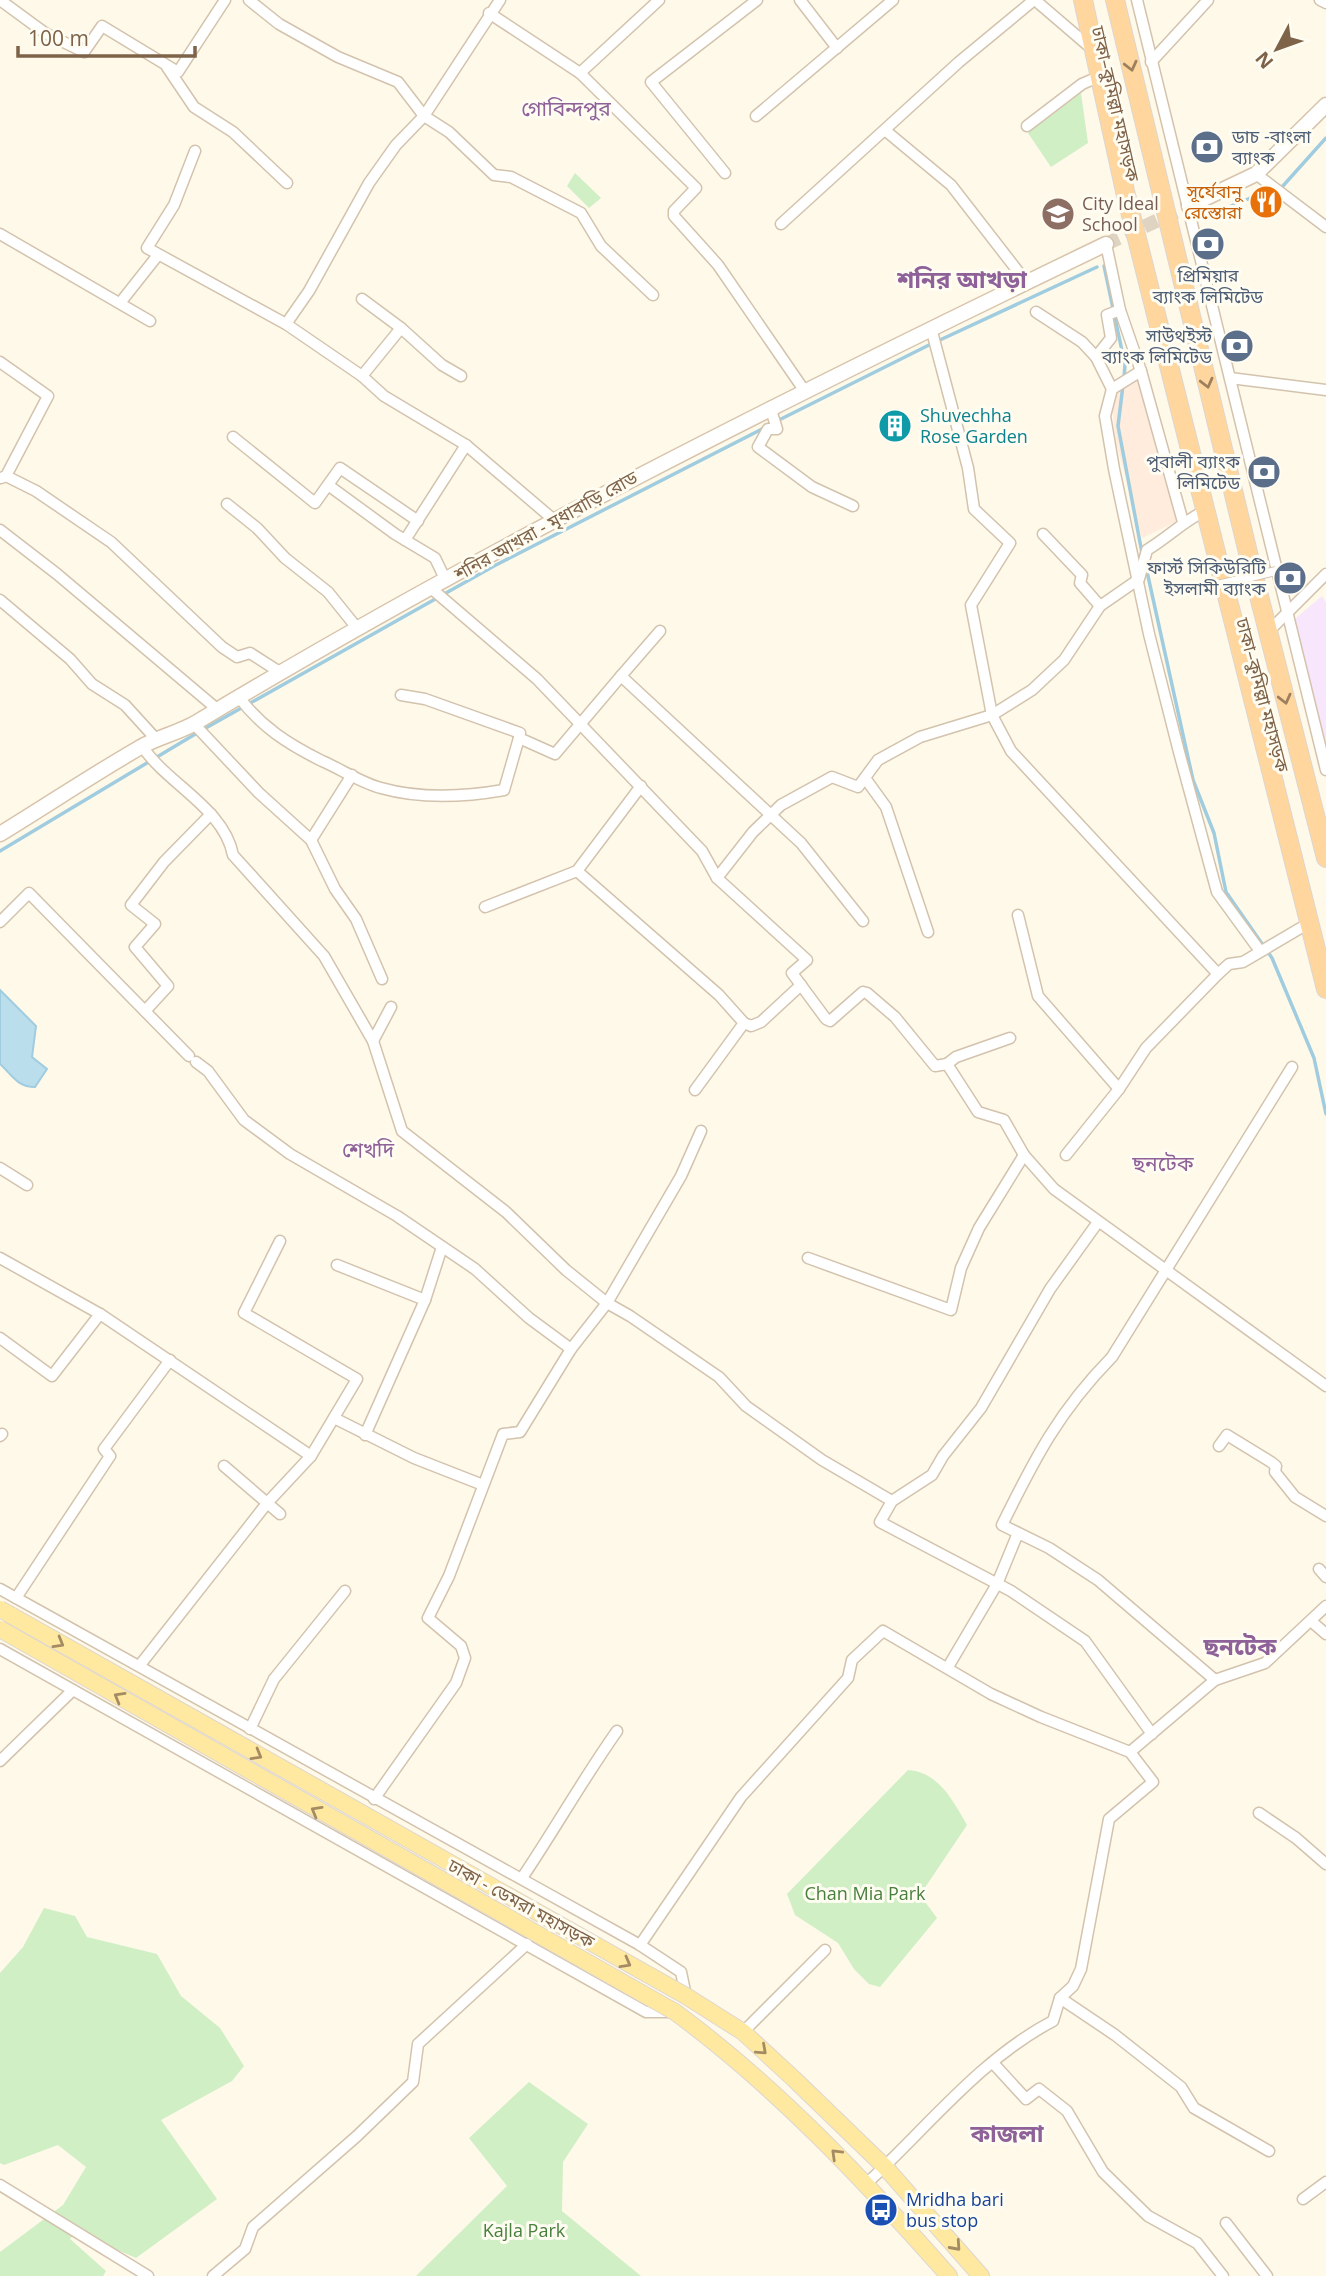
<svg xmlns="http://www.w3.org/2000/svg" width="1326" height="2276" font-family="'Open Sans','Noto Sans Bengali',sans-serif">
  <rect width="100%" height="100%" fill="#fff9ea"/>
  <polygon fill="#ffecdd" points="1145,374 1182,519 1142,538 1115,438 1112,399 1115,385"/>
  <polygon fill="#f7e6fc" points="1322,596 1326,603 1326,759 1289,624"/>
  <g fill="#d0efc5">
    <polygon points="1081,93 1088,143 1051,167 1028,133"/>
    <polygon points="575,173 601,198 589,208 567,186"/>
    <path d="M908,1770c31,2 45,31 59,55l-47,70 17,23 -57,69 -11,-3 -15,-15 -16,-26 -43,-28 -8,-21z"/>
    <polygon points="44,1908 75,1916 87,1937 157,1954 181,1996 220,2028 244,2066 232,2081 161,2120 217,2199 136,2258 76,2232 70,2239 106,2271 103,2276 0,2276 0,2252 63,2205 86,2167 58,2145 4,2165 0,2163 0,1973 23,1947"/>
    <polygon points="529,2082 588,2124 563,2162 562,2211 641,2276 416,2276 507,2186 469,2138"/>
  </g>
  <path fill="#bbdeec" stroke="#a0ccdf" stroke-width="2" d="M0,990l36,36 -4,31 15,12 -12,18c-18,0 -23,-12 -35,-23z"/>
  <g fill="none" stroke-linecap="round" stroke-linejoin="round">
    <g stroke="#a0ccdf" stroke-width="3.5">
      <polyline points="1282,187 1326,138"/>
      <polyline points="1214,213 1270,190"/>
      <polyline points="1104,266 1125,365 1124,377"/>
      <polyline points="1123,385 1118,426 1142,553"/>
      <polyline points="777,421 927,346 1097,267"/>
      <polyline points="1146,567 1193,780 1214,833 1226,892 1272,958 1314,1058 1326,1114"/>
      <polyline points="204,729 494,566 764,428"/>
      <polyline points="0,851 197,733"/>
    </g>
    <polyline stroke="#dfd4c2" stroke-width="14" stroke-dasharray="14 7" stroke-linecap="butt" points="1106,244 1189,206"/>
    <defs>
      <g id="minor">
        <polyline points="0,0 45,33 84,52 102,26 178,72 225,0"/>
        <polyline points="249,0 279,24 338,57 398,82 424,116 449,132 494,175 511,177 581,213 601,246 653,295"/>
        <polyline points="800,0 837,48"/>
        <polyline points="1035,0 1091,48"/>
        <polyline points="1137,0 1326,770"/>
        <polyline points="1320,0 1326,3"/>
        <polyline points="489,13 580,73 696,188 674,211 674,216 718,265 804,390"/>
        <polyline points="1151,62 1208,0"/>
        <polyline points="167,67 194,107 233,132 287,183"/>
        <polyline points="580,73 659,0"/>
        <polyline points="756,116 893,0"/>
        <polyline points="1027,126 1082,84 1098,77"/>
        <polyline points="886,131 951,185 1027,283"/>
        <polyline points="195,151 174,205 147,248 286,324 362,376 384,396 466,445 554,520"/>
        <polyline points="725,173 651,82 757,0"/>
        <polyline points="1256,174 1326,227"/>
        <polyline points="781,224 959,62 1034,0"/>
        <polyline points="0,234 150,321"/>
        <polyline points="1106,244 1120,310 1141,371"/>
        <polyline points="362,299 401,328"/>
        <polyline points="120,303 158,255"/>
        <polyline points="1036,312 1082,342 1096,357"/>
        <polyline points="286,324 309,291 369,183 396,145 424,116 500,0"/>
        <polyline points="931,328 968,468 974,509 1010,543 971,605 992,715 1011,751 1218,974 1229,964 1243,962 1309,923"/>
        <polyline points="0,362 48,396 6,476 1,478"/>
        <polyline points="362,376 401,328 442,365 461,376"/>
        <polyline points="1230,378 1326,390"/>
        <polyline points="1112,389 1096,357 1111,338 1107,315 1120,310"/>
        <polyline points="770,407 777,429 768,429 758,447 812,487 853,506"/>
        <polyline points="233,437 315,503 340,468 418,521"/>
        <polyline points="6,476 36,491 111,542 222,647 237,657 250,653 278,671"/>
        <polyline points="328,485 395,534 435,558 446,581"/>
        <polyline points="227,504 257,528 285,558 328,592 357,628"/>
        <polyline points="1183,522 1141,371 1112,389 1105,416 1114,469 1149,634 1179,752 1217,892 1260,951"/>
        <polyline points="0,530 57,574 217,709"/>
        <polyline points="1043,534 1082,575 1080,583 1100,606"/>
        <polyline points="405,540 466,445"/>
        <polyline points="432,589 537,679 702,851 717,878 807,960 792,973 826,1019 830,1021 863,992 867,993 895,1017 935,1066 947,1064 978,1112 1004,1120 1024,1155 1054,1189 1326,1386"/>
        <polyline points="0,600 70,659 92,684 125,705 156,739"/>
        <polyline points="1268,632 1326,574"/>
        <polyline points="621,676 660,631"/>
        <polyline points="401,695 425,699 520,733 519,738 555,754 621,676 801,843 863,921"/>
        <path d="M238,696c23,31 50,48 84,65 19,8 39,22 59,27 39,11 83,9 123,2l15,-52"/>
        <polyline points="194,724 259,793 311,840 335,889 356,919 382,979"/>
        <path d="M142,746c25,38 82,62 91,109l91,101 49,85 29,90 104,81 60,58 41,33 23,13 89,61 27,29 76,54 70,41"/>
        <polyline points="865,778 886,807 928,932"/>
        <polyline points="311,840 352,775"/>
        <polyline points="577,871 719,995 744,1023 751,1026 761,1022 801,985"/>
        <path d="M717,878l36,-46 28,-27 51,-28 26,10 20,-27 42,-23 72,-22 40,-25 32,-30 36,-54 39,-27 8,-29c21,-13 36,-28 57,-39"/>
        <polyline points="485,907 577,871 641,786"/>
        <polyline points="1018,915 1038,996 1119,1089"/>
        <polyline points="0,922 29,893 189,1056"/>
        <polyline points="145,1011 168,986 135,947 155,924 131,905 164,862 211,814"/>
        <polyline points="373,1041 391,1007"/>
        <polyline points="196,1062 208,1071 244,1120 290,1154 397,1216 475,1269 529,1318 571,1349"/>
        <polyline points="947,1064 956,1057 1010,1038"/>
        <polyline points="695,1090 744,1023"/>
        <polyline points="1066,1155 1119,1089 1146,1048 1218,974"/>
        <polyline points="0,1168 27,1185"/>
        <polyline points="1098,1222 1050,1289 981,1408 943,1456 932,1475 892,1501 880,1522 1011,1591 1085,1641 1152,1734"/>
        <polyline points="0,1258 100,1314 311,1456"/>
        <polyline points="808,1258 951,1310 961,1268 979,1228 1024,1155"/>
        <polyline points="337,1265 425,1300"/>
        <polyline points="0,1338 52,1376 100,1314"/>
        <polyline points="334,1418 414,1458 483,1485"/>
        <polyline points="365,1435 425,1300 442,1247"/>
        <polyline points="0,1436 2,1434"/>
        <polyline points="1219,1446 1227,1435 1271,1462 1276,1466 1275,1472 1295,1497 1326,1516"/>
        <polyline points="224,1466 280,1514"/>
        <polyline points="1319,1569 1326,1577"/>
        <polyline points="0,1589 640,1945 681,1972 686,1996"/>
        <polyline points="16,1598 110,1456 104,1449 170,1360"/>
        <polyline points="1311,1621 1326,1634"/>
        <polyline points="0,1649 646,2012 672,2012"/>
        <polyline points="140,1665 268,1502 311,1456 357,1379 244,1313 280,1241"/>
        <polyline points="948,1667 997,1584 1018,1533"/>
        <path d="M1215,1680l-117,-100 -49,-32 -47,-23c33,-67 57,-114 110,-168l180,-290"/>
        <polyline points="250,1729 274,1679 345,1591"/>
        <polyline points="1130,1752 1215,1680 1265,1663 1326,1606"/>
        <polyline points="0,1761 73,1690"/>
        <polyline points="374,1799 456,1683 465,1658 461,1646 428,1618 449,1576 503,1434 520,1432 571,1349 607,1303 681,1176 701,1131"/>
        <polyline points="1259,1813 1296,1838 1326,1864"/>
        <path d="M522,1878c33,-49 61,-99 95,-147"/>
        <path d="M640,1945l101,-148 107,-119 4,-18 31,-29 108,63 50,23 89,35 23,30 -44,37 -28,150 -8,17 -13,12 -7,23c-73,38 -127,108 -186,162"/>
        <polyline points="1060,1998 1115,2035 1181,2087 1194,2108 1269,2151"/>
        <polyline points="743,2032 825,1950"/>
        <polyline points="993,2063 1026,2099 1039,2089 1067,2111 1103,2172 1148,2216 1197,2243 1223,2276"/>
        <polyline points="0,2185 148,2276"/>
        <polyline points="1303,2199 1326,2182"/>
        <polyline points="1226,2223 1267,2276"/>
        <polyline points="213,2276 245,2249 253,2227 357,2136 413,2082 418,2044 527,1944"/>
      </g>
      <g id="secondary">
        <polyline points="1189,206 1256,174 1326,105"/>
        <path d="M0,834c46,-28 92,-59 139,-86 18,-11 40,-15 58,-26 294,-177 600,-329 909,-478"/>
      </g>
      <g id="primary">
        <polyline points="686,1996 743,2032 794,2079 885,2167 981,2276"/>
        <path d="M675,2012c102,75 190,169 274,264"/>
      </g>
      <g id="trunk">
        <polyline points="1083,0 1125,191 1326,989"/>
        <polyline points="1115,0 1250,561 1326,858"/>
      </g>
    </defs>
    <use href="#minor" stroke="#d3c3ad" stroke-width="13"/>
    <use href="#secondary" stroke="#d7c4aa" stroke-width="17"/>
    <use href="#primary" stroke="#ddd6d0" stroke-width="18"/>
    <use href="#trunk" stroke="#ddd6d0" stroke-width="20"/>
    <use href="#minor" stroke="#fff" stroke-width="10"/>
    <use href="#secondary" stroke="#fff" stroke-width="14"/>
    <use href="#primary" stroke="#ffe9a0" stroke-width="16"/>
    <use href="#trunk" stroke="#ffd69e" stroke-width="18"/>
    <defs>
      <polyline id="pedestrian-bridge" points="1209,587 1276,571"/>
      <g id="primary-bridge">
        <polyline points="0,1609 686,1996"/>
        <polyline points="0,1629 675,2012"/>
      </g>
    </defs>
    <use href="#pedestrian-bridge" stroke="#d3c3ad" stroke-width="10" stroke-linecap="butt"/>
    <use href="#primary-bridge" stroke="#ddd6d0" stroke-width="18" stroke-linecap="butt"/>
    <use href="#pedestrian-bridge" stroke="#fff" stroke-width="8"/>
    <use href="#primary-bridge" stroke="#ffe9a0" stroke-width="16"/>
  </g>
  <defs><path id="oneway-chevron" d="M-2-3.5L2.5 0L-2 3.5" fill="none" stroke-width="1.6" stroke-linecap="round" stroke-linejoin="round" transform="scale(1.75)"/></defs>
  <g stroke="#9e805e">
    <use href="#oneway-chevron" transform="translate(1131 66) rotate(76)"/>
    <use href="#oneway-chevron" transform="translate(1207 383) rotate(76)"/>
    <use href="#oneway-chevron" transform="translate(1285 699) rotate(76)"/>
  </g>
  <g stroke="#a58b63">
    <use href="#oneway-chevron" transform="translate(59 1643) rotate(30)"/>
    <use href="#oneway-chevron" transform="translate(119 1697) rotate(-150)"/>
    <use href="#oneway-chevron" transform="translate(257 1755) rotate(30)"/>
    <use href="#oneway-chevron" transform="translate(316 1811) rotate(-150)"/>
    <use href="#oneway-chevron" transform="translate(626 1963) rotate(29)"/>
    <use href="#oneway-chevron" transform="translate(762 2050) rotate(42)"/>
    <use href="#oneway-chevron" transform="translate(836 2154) rotate(-136)"/>
    <use href="#oneway-chevron" transform="translate(956 2246) rotate(48)"/>
  </g>
  <defs>
    <symbol id="bank-disc" viewBox="-11 -11 22 22"><circle r="9.5" fill="#5c6f8a" stroke="#fffcf2"/><path d="M-6-4H6V4H-6ZM0-2.3a2.3 2.3 0 1 0 0 4.6a2.3 2.3 0 1 0 0-4.6Z" fill="#fff"/></symbol>
    <symbol id="restaurant-disc" viewBox="-11 -11 22 22"><circle r="9.5" fill="#e8710a" stroke="#fffcf2"/><path d="M-5-6h1v4h1v-4h1v4h1v-4h1v5L-1.5 .5V6h-2V.5L-5-1ZM5-6V6H3V1.5H1.5Q1.5-4 5-6Z" fill="#fff"/></symbol>
    <symbol id="school-disc" viewBox="-11 -11 22 22"><circle r="9.5" fill="#8d6e63" stroke="#fffcf2"/><path d="M0-5L7-2L0 1L-7-2ZM-4 1L0 2.5L4 1V4Q0 6-4 4Z" fill="#fff"/></symbol>
    <symbol id="building-disc" viewBox="-11 -11 22 22"><circle r="9.5" fill="#0f9aa8" stroke="#fffcf2"/><path d="M-4-6H4V6H1V3H-1V6H-4ZM-2.5-4.3h1.7v1.8h-1.7ZM.8-4.3h1.7v1.8H.8ZM-2.5-1h1.7V.8h-1.7ZM.8-1h1.7V.8H.8Z" fill="#fff"/></symbol>
    <symbol id="bus-disc" viewBox="-11 -11 22 22"><circle r="9.5" fill="#1a4fb4" stroke="#fffcf2"/><path d="M-5-6H5V4H4V6H2V4H-2V6H-4V4H-5ZM-3.5-4V0h7V-4ZM-3.5 1.2v1.5H-2V1.2ZM2 1.2v1.5H3.5V1.2Z" fill="#fff"/></symbol>
  </defs>
  <g fill-rule="evenodd">
    <use href="#bank-disc" x="1188" y="128" width="38" height="38"/>
    <use href="#restaurant-disc" x="1247" y="183" width="38" height="38"/>
    <use href="#school-disc" x="1039" y="195" width="38" height="38"/>
    <use href="#bank-disc" x="1189" y="225" width="38" height="38"/>
    <use href="#bank-disc" x="1218" y="327" width="38" height="38"/>
    <use href="#building-disc" x="876" y="407" width="38" height="38"/>
    <use href="#bank-disc" x="1245" y="453" width="38" height="38"/>
    <use href="#bank-disc" x="1271" y="559" width="38" height="38"/>
    <use href="#bus-disc" x="862" y="2191" width="38" height="38"/>
  </g>
  <g text-anchor="middle" stroke-width="6" stroke-linejoin="round" paint-order="stroke">
    <g font-size="18" fill="#7e6349" stroke="#fffcf2">
      <text transform="translate(1115 104) rotate(77)" y="6">ঢাকা–কুমিল্লা মহাসড়ক</text>
      <text transform="translate(546 526) rotate(-29)" y="6">শনির আখরা - মৃধাবাড়ি রোড</text>
      <text transform="translate(1262 695) rotate(75)" y="6">ঢাকা–কুমিল্লা মহাসড়ক</text>
      <text transform="translate(521 1904) rotate(29)" y="6">ঢাকা - ডেমরা মহাসড়ক</text>
    </g>
    <g font-size="18" fill="#4e5e75" stroke="#fffcf2" text-anchor="end">
      <text x="1232" y="143" text-anchor="start">ডাচ -বাংলা<tspan x="1232" dy="21">ব্যাংক</tspan></text>
      <text x="1208" y="282" text-anchor="middle">প্রিমিয়ার<tspan x="1208" dy="21">ব্যাংক লিমিটেড</tspan></text>
      <text x="1212" y="342">সাউথইস্ট<tspan x="1212" dy="21">ব্যাংক লিমিটেড</tspan></text>
      <text x="1240" y="468">পুবালী ব্যাংক<tspan x="1240" dy="21">লিমিটেড</tspan></text>
      <text x="1266" y="574">ফার্স্ট সিকিউরিটি<tspan x="1266" dy="21">ইসলামী ব্যাংক</tspan></text>
    </g>
    <g font-size="18" fill="#c56008" stroke="#fffcf2" text-anchor="end">
      <text x="1242" y="198">সূর্যেবানু<tspan x="1242" dy="21">রেস্তোরা</tspan></text>
    </g>
    <g font-size="18" fill="#785e54" stroke="#fffcf2" text-anchor="start">
      <text x="1082" y="210">City Ideal<tspan x="1082" dy="21">School</tspan></text>
    </g>
    <g font-size="18" fill="#0d838f" stroke="#fffcf2" text-anchor="start">
      <text x="920" y="422">Shuvechha<tspan x="920" dy="21">Rose Garden</tspan></text>
    </g>
    <g font-size="18" fill="#477f3c" stroke="#fffcf2">
      <text x="865" y="1900">Chan Mia Park</text>
      <text x="524" y="2237">Kajla Park</text>
    </g>
    <g font-size="18" fill="#164399" stroke="#fffcf2" text-anchor="start">
      <text x="906" y="2206">Mridha bari<tspan x="906" dy="21">bus stop</tspan></text>
    </g>
    <g font-size="21" fill="#8e6199" stroke="#fffcf2">
      <text x="566" y="116">গোবিন্দপুর</text>
      <text x="368" y="1157">শেখদি</text>
      <text x="1163" y="1171">ছনটেক</text>
    </g>
    <g font-size="24" font-weight="bold" fill="#8e6199" stroke="#fffcf2">
      <text x="962" y="288">শনির আখড়া</text>
      <text x="1240" y="1655">ছনটেক</text>
      <text x="1007" y="2142">কাজলা</text>
    </g>
  </g>
  <g transform="translate(1277 49) rotate(229)" stroke="#fffcf2" stroke-width="5" paint-order="stroke">
  <path d="M0-5L12 26L0 18L-12 26Z" fill="#7e6349"/>
  <text y="-10" font-size="19" font-weight="bold" text-anchor="middle" fill="#7e6349">N</text>
  </g>
  <path d="M18 46v10h177v-10" fill="none" stroke="#7e6349" stroke-width="3.5"/>
  <text x="28" y="46" font-size="21" fill="#7e6349" stroke="#fffcf2" stroke-width="5" paint-order="stroke">100 m</text>
</svg>
